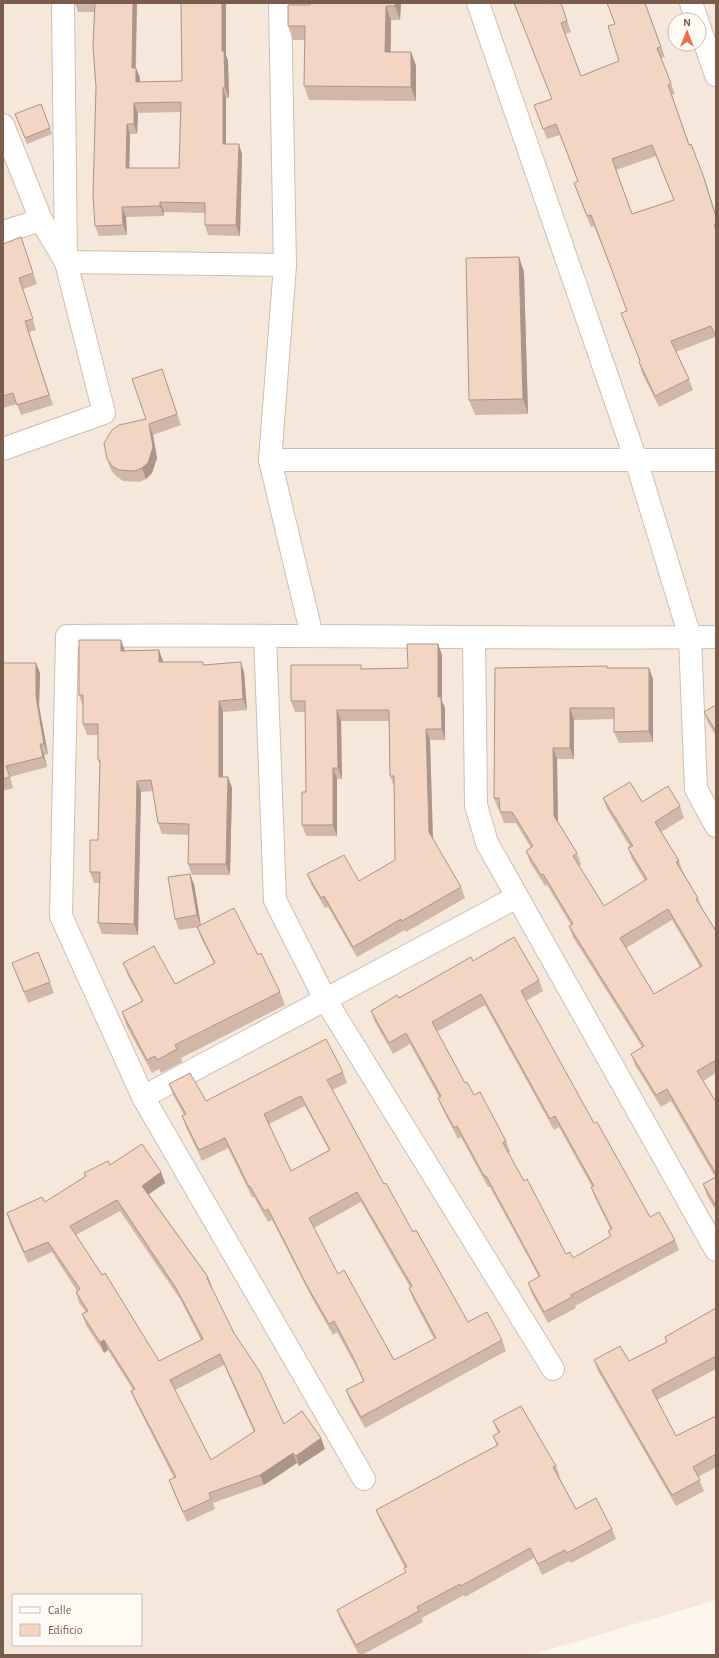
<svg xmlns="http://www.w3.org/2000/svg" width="719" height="1658" font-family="'Alegreya Sans',sans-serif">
  <rect width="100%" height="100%" fill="#fdf6ec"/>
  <path fill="#f5e8da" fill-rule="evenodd" d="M3,3h713v1597l-185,55h-528zM675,20h24v24h-24zM13,1595h128v50h-128z"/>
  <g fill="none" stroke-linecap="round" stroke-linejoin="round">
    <defs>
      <g id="minor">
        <polyline points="63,3 66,262 285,265"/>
        <polyline points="280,3 285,265 270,460 312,636"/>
        <polyline points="478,3 636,460 690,637 696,789 716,826"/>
        <polyline points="691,3 697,20"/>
        <polyline points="699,26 716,75"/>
        <polyline points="3,125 41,220 66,262 104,413 3,449"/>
        <polyline points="3,232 41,220"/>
        <polyline points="270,460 716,460"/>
        <polyline points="265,636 275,900 325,999 553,1369"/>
        <polyline points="474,638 476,805 487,843 716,1250"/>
        <polyline points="143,1097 517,897"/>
        <path d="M364,1479l-221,-382 -82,-181 6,-280c216,-2 433,3 649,1"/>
      </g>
    </defs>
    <use href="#minor" stroke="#d1beb0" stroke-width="24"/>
    <use href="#minor" stroke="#fff" stroke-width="22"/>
  </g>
  <g fill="#d1b7a8" fill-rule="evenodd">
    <path d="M75,3h62l-1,65 4,10v4l42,-1 -1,-78h45v52l2,6 1,37h-3v46l16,10 -2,82 -32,-1 -3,-10v-12l-41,-1v4l-38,1 1,18 -28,1 -4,-10 1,-139 -2,-75h-16zM181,112l-2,56h-50l1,-34h7l1,-21z"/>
    <polygon points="311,3 401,3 400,20 391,20 391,52 411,52 416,66 416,101 309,100 304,86 305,40 293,40 288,26 310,5"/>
    <path d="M561,3l10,29 -6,2 16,42 38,-15 -5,-37 31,-21 20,54 -4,1 14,36 -3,1 17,49 14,31 13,40v123l-1,-1 -39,15 13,27 4,11 -34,17 -17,-34 -3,-11 1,-1 -13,-50 -12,-34 -21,-51 -3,1 -13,-33v-13l-18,-46 -13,4 -13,-34 17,-6 -1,-95zM656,156l18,44 -42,14 -16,-44z"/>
    <polygon points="41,104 52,134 27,144 17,119"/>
    <polygon points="21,237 37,284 23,289 36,330 29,332 53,405 21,415 17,404 3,408 3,244"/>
    <polygon points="519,257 524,272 528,414 475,415 469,400"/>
    <polygon points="162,369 181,425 153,435 157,458 152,473 146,479 139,482 123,481 116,476 111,470 107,459 146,419"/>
    <polygon points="121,640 124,651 163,661 163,662 204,665 244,672 247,710 223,712 223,777 228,777 232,788 230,875 192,875 188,864 189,835 162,834 158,823 153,791 141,792 138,935 102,934 98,923 99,883 94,883 90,872 98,840 100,765 98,760 98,735 87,735 83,724 83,706 79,695"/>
    <polygon points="438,644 442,655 442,701 445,708 445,740 430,740 433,839 461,887 465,898 406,932 405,930 357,957 328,907 325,908 311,884 307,874 359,881 395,860 394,786 390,776 389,721 341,721 342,779 337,779 337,836 306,836 302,825 306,792 305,712 295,712 291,701 362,669 408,668"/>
    <polygon points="3,663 40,673 39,706 48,754 44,755 47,767 10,777 13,788 3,791"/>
    <path d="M495,668h113l45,11v63l-34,1 -5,-11v-13l-40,1v39h-17l1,63 19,31 4,11 -2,2 25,40 41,-25 -13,-22 -4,-11 2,-1 -23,-38 -4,-11 77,8 4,12 -23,14 18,29 4,11 15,26 3,8 15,25v142l-13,8 13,21v109l-9,-15 -4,-12 12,-7 -44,-76 -10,6 -26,-42 -4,-11 11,-7 -69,-110 -4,-11 2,-1 -24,-40 -2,1 -15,-24 -4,-11 5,-3 -15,-25h-12l-4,-11v-3h-2l-4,-11zM672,920l28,47 -46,27 -28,-46z"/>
    <polygon points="716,705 716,736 708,723 704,712"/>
    <polygon points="194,884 201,926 258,955 280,992 285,1005 181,1058 182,1062 161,1073 159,1069 152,1073 126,1025 122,1012 142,1001 128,976 123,963 175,984 214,963 202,940 197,927 199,927 179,930 175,919"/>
    <path d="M473,961l66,19 4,11 -17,10 68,122 56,94 25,23 4,10 -104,56 1,2 -28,15 -16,-29 -4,-11 11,-6 -49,-90h-2l-27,-50 -3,2 -16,-31 -4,-10 1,-1 -29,-53 -17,10 -18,-32 -4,-11 28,-13zM485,1005l69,125 5,-3 33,60h-1l4,11 16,32 -3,1 3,6 -38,21 -7,-4 -42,-73 -16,-28 2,-1 -4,-11 -32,-46 -9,-12 -28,-51z"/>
    <polygon points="12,963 50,982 54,993 28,1003"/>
    <path d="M343,1072l4,11 -15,7 52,94 29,48 55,90 34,18 4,11 -141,77 -15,-27 -4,-11 17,-9 -6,-13 -20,-36 -4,3 -22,-39 -39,-76 -4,2 -14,-25h-2l-24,-49 -26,13 -16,-34 -4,-11 2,-1 -11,-20 -4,-11 37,17zM305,1106l24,44 -38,21 -22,-47zM361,1202l49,85 -1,1 4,11 21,40 -40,21 -56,-86 -24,-46z"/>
    <path d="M110,1165l51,7 4,11 -16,11 59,83 3,11 23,45 50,91 41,25 -26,17 -2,-3 -33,22 -51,18 2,6 -28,13 -14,-31 -4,-11 5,-2 -39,-77 -4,-10 2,-1 -25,-40 -4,3 -18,-28 -4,-11 4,-2 -7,-9 -3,-11 1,-1 -25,-39 -24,11 -18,-39 -3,-11 38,-11 40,-25 -1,-4zM120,1211l60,88 21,41 -42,21 -83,-126zM224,1365l30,67 -43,28 -36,-70z"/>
    <polygon points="716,1308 716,1369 657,1400 676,1436 716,1416 716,1467 698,1477 704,1491 676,1506 598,1371 594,1360 629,1361 666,1342 665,1337"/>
    <polygon points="493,1421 556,1466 560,1477 559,1477 576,1509 612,1529 616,1539 571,1563 569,1561 542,1575 534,1558 465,1597 464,1595 422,1618 423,1622 362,1655 359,1655 341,1621 337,1610 406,1572 404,1568 405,1568 380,1520 376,1510 497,1446 493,1436 498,1433"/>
  </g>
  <g fill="#aa9588">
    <polygon points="133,3 137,3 135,78 132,68"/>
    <polygon points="222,3 226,3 226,55 228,61 229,98 225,87 222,51"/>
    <polygon points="395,3 401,3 400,20 395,6"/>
    <polygon points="386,6 391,20 390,66 385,52"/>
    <polygon points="411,52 416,66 416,101 411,87"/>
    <polygon points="136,68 140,78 140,92 136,82"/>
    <polygon points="223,88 226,98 226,154 223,144"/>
    <polygon points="134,103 138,113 137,134 134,124"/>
    <polygon points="127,124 130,134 129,178 126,168"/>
    <polygon points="239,144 242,154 240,236 236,225"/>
    <polygon points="703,175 707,186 716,217"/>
    <polygon points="160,202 164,212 164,216 160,206"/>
    <polygon points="122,207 126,217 127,235 123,225"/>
    <polygon points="519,257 524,272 528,414 523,399"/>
    <polygon points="149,424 153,435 157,458 152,473 146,479 142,468"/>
    <polygon points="121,640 125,651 121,651"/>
    <polygon points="438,644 442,655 442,701 445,708 445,740 442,729 438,697"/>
    <polygon points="159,650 163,661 163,673 159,662"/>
    <polygon points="241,662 244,672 247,710 243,699"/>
    <polygon points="36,663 40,673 39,706 48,754 44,744 36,696"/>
    <polygon points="649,668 653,679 653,742 649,731"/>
    <polygon points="219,701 223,712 223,788 219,777"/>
    <polygon points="570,708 574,720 574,759 570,748"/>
    <polygon points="337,710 341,721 342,779 338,768"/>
    <polygon points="426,729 430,740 433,843 429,832"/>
    <polygon points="40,744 44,755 47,767 43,757"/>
    <polygon points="553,748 557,759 558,827 554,816"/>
    <polygon points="333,768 337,779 337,836 333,825"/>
    <polygon points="228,777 232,788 230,875 226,864"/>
    <polygon points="137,781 141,792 138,935 134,924"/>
    <polygon points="190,874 194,884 201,926 197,915"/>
    <polygon points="161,1172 165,1183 146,1196 142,1186"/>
    <polygon points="208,1277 212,1287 210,1288 207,1278"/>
    <polygon points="104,1340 108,1350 104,1353 100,1342"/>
    <polygon points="321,1438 325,1449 299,1466 296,1456"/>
    <polygon points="293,1453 297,1463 264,1485 260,1475"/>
  </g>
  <g fill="#f3d5c3" stroke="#aa9588" fill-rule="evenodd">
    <path d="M95,3h38l-1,65h4v14l46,-1 -1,-78h41v48h2l1,36 -2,1v56h16l-3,81h-31v-22l-45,-1v4l-38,1 1,18 -28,1 -2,-31 3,-108 -3,-41zM181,102l-2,66h-53l1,-44h7v-21z"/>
    <polygon points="311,3 395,3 395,6 386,6 385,52 411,52 411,87 304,86 305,26 288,26 288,5 310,5"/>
    <path d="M514,3h36v1l4,-1h7l6,18 -6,2 20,53 38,-15 -11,-35 7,-2 -8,-21h38l16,44 -4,1 14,35 -3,2 21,60 2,-1 12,31 13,42v7l-2,1 2,4v108l-5,-11 -40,15 18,38 -34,17 -16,-34 1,-1 -19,-48 6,-2 -16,-43 -20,-53 -4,1 -13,-33 4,-2 -22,-57 -13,5 -9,-24 18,-6zM652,145l22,55 -42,14 -20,-55z"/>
    <polygon points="41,104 50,128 25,138 15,114"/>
    <polygon points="21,237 33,273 19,278 33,319 25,321 49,395 17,405 13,393 3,396 3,244"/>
    <polygon points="519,257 523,399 469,400 466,258"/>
    <polygon points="162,369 177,414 149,424 153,447 148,463 142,468 135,471 119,470 112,466 107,459 104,443 112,430 119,425 146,419 132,379"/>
    <polygon points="79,640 121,640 121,651 159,650 159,662 203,662 203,665 241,662 243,699 219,701 219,777 228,777 226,864 188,864 189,824 158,823 151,780 137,781 134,924 98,923 100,872 90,872 90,840 98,840 100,760 98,760 98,724 83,724 83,695 79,695"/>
    <polygon points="407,644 438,644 438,697 441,697 442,729 426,729 429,832 461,887 402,921 401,919 353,947 324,896 321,898 307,874 344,855 359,881 395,860 394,776 390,776 389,710 337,710 338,768 333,768 333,825 302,825 302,792 306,792 305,701 291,701 291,665 361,665 361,669 408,668"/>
    <polygon points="3,663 36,663 36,696 44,744 40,744 43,757 6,766 10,777 3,779"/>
    <path d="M607,666v2h42v63l-35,1v-24h-44v40h-17l1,68 23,37 -4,3 31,50 43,-27 -19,-31 5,-2 -30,-48 27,-16 12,20 26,-16 12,20 -25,16 24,39 -3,1 22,36 -2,1 20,32v129l-19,11 19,31v4h-1l1,2v66l-49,-85 -11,6 -25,-41 13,-8 -75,-120 4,-2 -30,-50 -2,1 -15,-24 7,-5 -21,-34h-12l-1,-14h-5l1,-130zM668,909l34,57 -48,28 -34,-56z"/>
    <polygon points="716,705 716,731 704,712"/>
    <polygon points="190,874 197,915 175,919 168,877"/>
    <polygon points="234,908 258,955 261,953 280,992 175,1045 177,1049 157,1060 155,1056 147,1060 122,1012 143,1001 123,963 154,946 175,984 215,963 197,927"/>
    <path d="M514,937l25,43 -18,11 73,132 3,-1 53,95 9,-5 16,28 -104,55 1,2 -28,15 -16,-29 12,-7 -54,-100h-2l-27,-50 -3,2 -16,-30 3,-2 -35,-63 -17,10 -18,-32 26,-16 2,3 72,-41 2,4zM481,994l69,125 5,-3 39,70 -3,1 21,42 -4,2 3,5 -38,22 -3,-6 -4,2 -39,-75 -3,2 -21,-38 3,-2 -26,-49 -6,3 -7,-13 -2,1 -33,-61z"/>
    <polygon points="38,952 50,982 24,992 12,963"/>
    <path d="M326,1039l17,33 -16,8 57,104 2,-1 27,49 3,-2 52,92 19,-10 15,28 -141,77 -15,-27 18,-9 -11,-24 -19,-36 -5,3 -22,-38 -39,-77 -4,2 -14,-25 -1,1 -24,-49 -26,12 -17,-34 4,-2 -17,-30 21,-11 16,28zM301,1096l29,54 -39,21 -27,-57zM357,1192l55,94 -3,2 27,50 -42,22 -50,-90 -6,4 -29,-56z"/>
    <path d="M142,1144l19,28 -19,14 66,91 -1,1 27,55 26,39 24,52 18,-13 19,27 -25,18 -3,-3 -33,22 -51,18 2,6 -28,13 -14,-32 7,-3 -45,-86 4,-2 -31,-49 -4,2 -18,-28 6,-3 -12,-19 4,-3 -32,-47 -24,10 -17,-39 35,-16 3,5 41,-26 -2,-3 24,-12 2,4zM117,1200l59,88 27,51 -44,22 -54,-88 -3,2 -32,-49zM220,1354l35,77 -44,29 -41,-80z"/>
    <polygon points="716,1177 716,1206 703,1184"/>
    <polygon points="716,1308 716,1356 652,1390 676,1436 716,1416 716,1454 693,1467 700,1480 672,1495 594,1360 620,1346 629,1361 667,1342 665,1337"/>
    <polygon points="521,1406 556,1466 553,1467 576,1509 596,1498 612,1529 567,1553 565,1550 538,1564 530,1548 461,1586 460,1584 417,1607 419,1611 356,1645 337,1610 406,1572 404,1568 407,1567 376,1510 498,1445 493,1436 500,1432 493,1421"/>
  </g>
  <rect width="719" height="1658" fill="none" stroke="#7a5c4d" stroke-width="8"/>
  <rect x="12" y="1594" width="130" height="52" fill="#fffaf3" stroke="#cabbb1"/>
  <rect x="20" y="1607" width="20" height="6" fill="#ffffff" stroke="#cabbb1"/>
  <text x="48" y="1614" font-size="12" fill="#7a5c4d">Calle</text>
  <rect x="20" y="1624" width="20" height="12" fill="#f3d5c3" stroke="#cabbb1"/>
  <text x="48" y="1634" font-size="12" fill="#7a5c4d">Edificio</text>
  <g transform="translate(687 32)"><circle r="19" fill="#fffaf3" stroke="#cabbb1"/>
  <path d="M0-3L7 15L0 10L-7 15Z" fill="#e76f51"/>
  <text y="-6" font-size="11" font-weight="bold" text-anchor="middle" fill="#7a5c4d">N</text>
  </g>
</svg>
